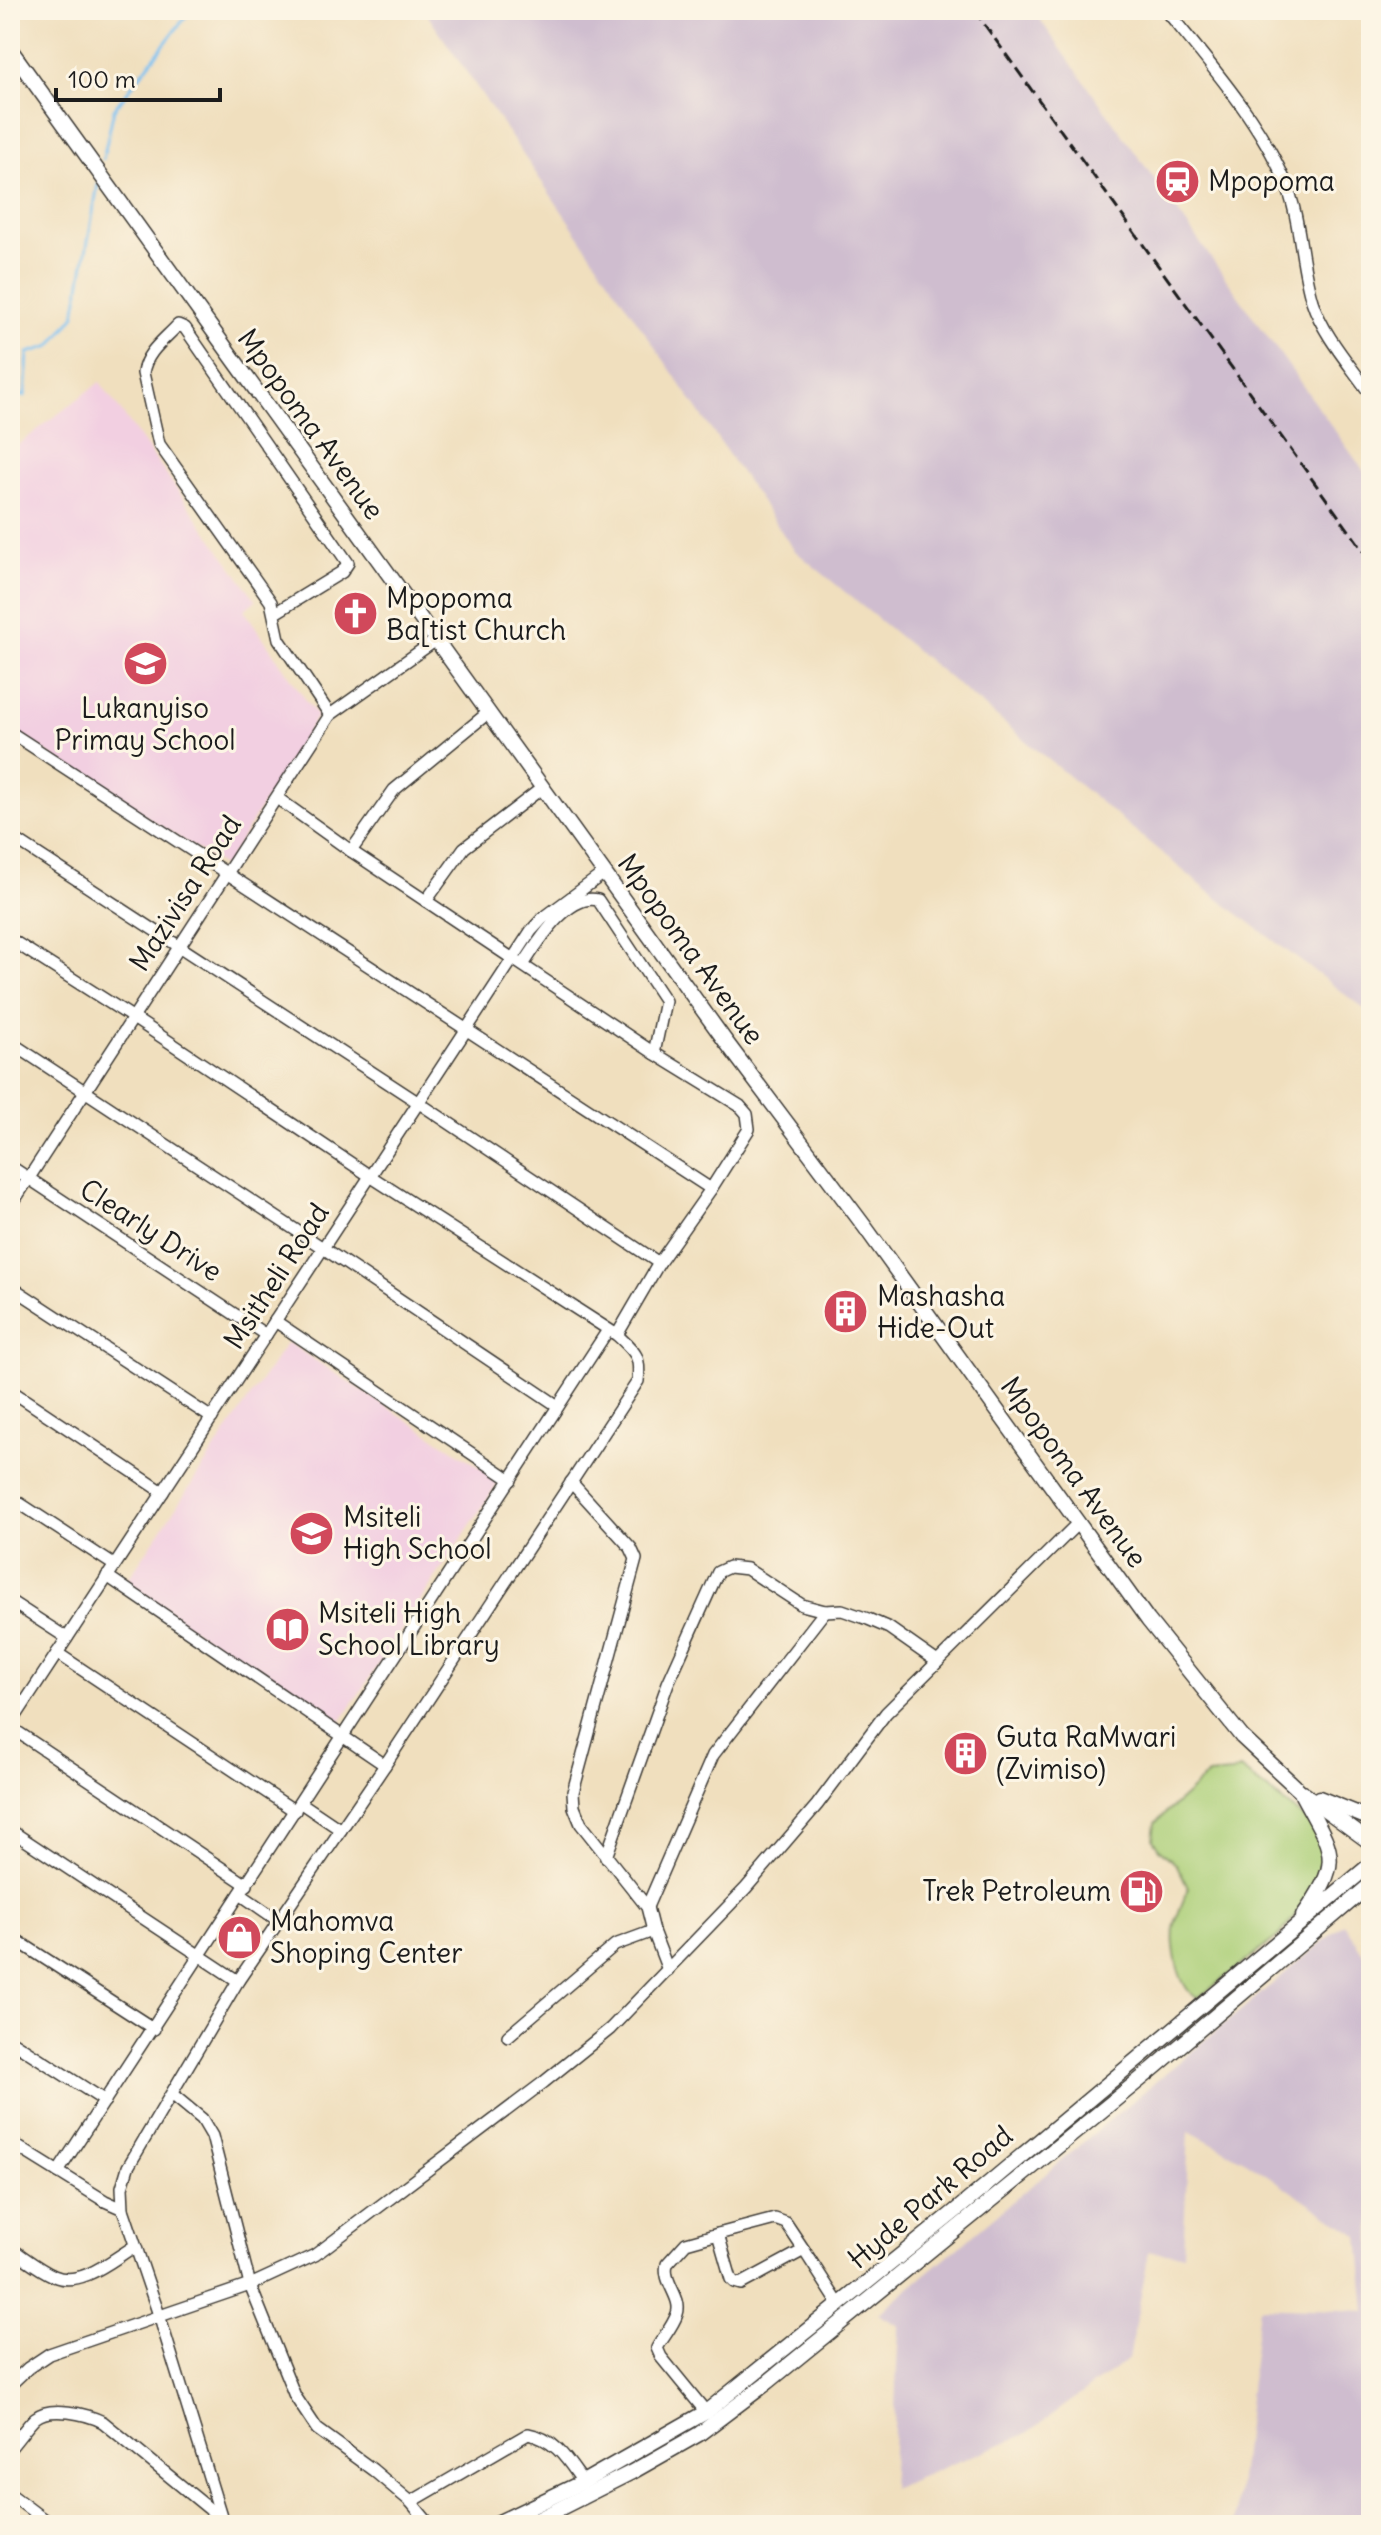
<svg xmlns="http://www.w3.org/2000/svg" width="1381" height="2535" font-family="Delius,sans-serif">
  <rect width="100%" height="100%" fill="#fcf5e5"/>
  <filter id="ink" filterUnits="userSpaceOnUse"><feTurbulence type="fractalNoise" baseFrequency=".0125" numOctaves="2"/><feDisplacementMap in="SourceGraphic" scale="16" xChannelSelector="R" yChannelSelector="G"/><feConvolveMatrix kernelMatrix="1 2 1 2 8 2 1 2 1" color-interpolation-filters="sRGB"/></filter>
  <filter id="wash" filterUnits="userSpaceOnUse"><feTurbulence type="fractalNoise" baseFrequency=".006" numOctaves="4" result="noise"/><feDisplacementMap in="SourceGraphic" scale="32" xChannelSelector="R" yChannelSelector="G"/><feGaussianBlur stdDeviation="1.8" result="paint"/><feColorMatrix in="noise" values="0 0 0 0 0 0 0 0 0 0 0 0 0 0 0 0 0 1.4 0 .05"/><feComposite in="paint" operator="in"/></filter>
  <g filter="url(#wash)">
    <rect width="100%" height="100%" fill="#f0dfbe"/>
    <g fill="#f2cfe1">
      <polygon points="100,382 256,600 244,610 317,716 224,867 10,729 10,451"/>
      <polygon points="287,1342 500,1480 339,1724 124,1585"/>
    </g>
    <g fill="#cfbdcf">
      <polygon points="424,10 1033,10 1371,481 1371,1014 1208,891 794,550"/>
      <polygon points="1344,1924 1371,1965 1371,2525 1235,2525 1259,2307 1366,2311 1359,2236 1246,2161 1189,2131 1183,2254 1149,2252 1129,2359 1026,2434 891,2489 899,2326 878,2314"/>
    </g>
    <path fill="#accf78" stroke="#64764a" stroke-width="2" d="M1240,1769l69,53 13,18 3,19 -3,20 -42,56 -82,63c-20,-8 -28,-55 -23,-74 3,-12 9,-24 13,-36l-11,-23 -17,-15 -7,-10 2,-17 53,-48 24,-2z"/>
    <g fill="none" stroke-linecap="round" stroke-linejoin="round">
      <g stroke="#7ac0f1" stroke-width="3">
        <polyline points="103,159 114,109 191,10"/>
        <polyline points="10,394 25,396 28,353 51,346 75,315 98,184"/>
      </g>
    </g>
  </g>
  <g filter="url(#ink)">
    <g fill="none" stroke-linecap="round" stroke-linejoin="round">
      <defs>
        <g id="minor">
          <path d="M1166,10c43,53 92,108 119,171 16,38 15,81 27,120 11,34 39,65 59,94"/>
          <path d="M275,613l67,-41 6,-9 -163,-235 -7,-3c-14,15 -32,27 -35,48l16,71 112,158 8,37 51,76"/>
          <polyline points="10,732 711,1189"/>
          <polyline points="277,798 351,851 654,1053 740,1106 747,1114 749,1129 711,1189 659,1263 617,1335"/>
          <polyline points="10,836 419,1103 659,1263"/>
          <polyline points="351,851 394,790 489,712"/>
          <polyline points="426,901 464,848 542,788"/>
          <path d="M10,939l122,78 238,159 247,159c18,17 24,20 21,46l-253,384 -147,216 -110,186 -6,20 1,22 36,106 63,204"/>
          <path d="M523,965c14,-21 45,-73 75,-65l67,101 -11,52"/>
          <polyline points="10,1042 323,1248 558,1406"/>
          <polyline points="10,1166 266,1335"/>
          <polyline points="10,1207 330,715 436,640"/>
          <polyline points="10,1286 212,1418"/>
          <polyline points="275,1321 511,1480"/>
          <polyline points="10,1390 163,1492"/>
          <polyline points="571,1482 631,1548 636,1559 573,1792 574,1807 581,1824 647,1907 653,1931 668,1970"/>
          <polyline points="10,1497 114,1565"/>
          <polyline points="107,1576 385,1765"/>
          <polyline points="10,1601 67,1638"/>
          <polyline points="57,1653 295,1811"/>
          <polyline points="10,1725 531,931 542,919 604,873"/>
          <polyline points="10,1727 247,1885"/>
          <polyline points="301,1803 341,1830"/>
          <polyline points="10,1830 238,1981"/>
          <polyline points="606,1857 668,1683 718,1572 729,1567 747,1569 802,1605 825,1611 842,1610 868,1619 889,1628 936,1661"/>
          <polyline points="240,1894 279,1921"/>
          <polyline points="647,1907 713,1755 825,1611"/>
          <polyline points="10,1936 154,2029"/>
          <polyline points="508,2036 615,1945 653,1931"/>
          <polyline points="10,2040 105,2101"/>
          <polyline points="173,2095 202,2119 212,2136 250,2285 295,2396 317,2429 373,2470 411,2502 430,2525"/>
          <polyline points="10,2142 105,2201 123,2209"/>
          <polyline points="58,2172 608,1330"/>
          <polyline points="718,2234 775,2219 786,2223 804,2250"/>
          <path d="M10,2248c14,9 28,21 44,28 27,12 59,-17 81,-30"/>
          <polyline points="10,2385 28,2368 49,2354 250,2285 315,2255 544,2082 610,2029 746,1888 817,1805 886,1713 1078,1523"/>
          <path d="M706,2412l-45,-55 -4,-9c6,-11 16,-22 20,-34 6,-16 -15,-32 -10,-50l19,-21 32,-9 13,45 3,3 7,2 63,-34 36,56"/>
          <path d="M10,2448c8,-9 16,-21 25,-30 15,-13 52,-4 68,4l126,103"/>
          <polyline points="10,2494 51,2525"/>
          <path d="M411,2502l117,-68c28,5 40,27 55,48"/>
        </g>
        <g id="tertiary">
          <polyline points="10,49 726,1042 865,1227 1148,1620 1242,1737 1300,1791 1371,1843"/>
          <path d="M1302,1795c31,58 42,63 1,121"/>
          <polyline points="1319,1798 1371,1819"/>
          <polyline points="493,2525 583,2482 706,2412 953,2213 1371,1864"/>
          <polyline points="527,2525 632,2472 699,2434 768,2382 1148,2073 1371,1884"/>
        </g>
      </defs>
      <use href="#minor" stroke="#3c3934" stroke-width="14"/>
      <use href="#tertiary" stroke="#3c3934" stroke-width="17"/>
      <use href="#minor" stroke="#fff" stroke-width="11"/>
      <use href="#tertiary" stroke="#fff" stroke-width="14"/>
      <polyline stroke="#1c1c1c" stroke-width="3" stroke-dasharray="12 6" stroke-linecap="butt" points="974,10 1371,561"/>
    </g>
  </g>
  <defs>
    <symbol id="station-disc" viewBox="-11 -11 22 22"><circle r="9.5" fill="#d1495b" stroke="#fcf5e5"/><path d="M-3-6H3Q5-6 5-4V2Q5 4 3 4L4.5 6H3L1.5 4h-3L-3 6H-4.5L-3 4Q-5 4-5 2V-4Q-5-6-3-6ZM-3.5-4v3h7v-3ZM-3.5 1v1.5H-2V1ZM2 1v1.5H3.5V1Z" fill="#fff"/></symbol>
    <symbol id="church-disc" viewBox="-11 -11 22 22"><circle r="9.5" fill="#d1495b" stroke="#fcf5e5"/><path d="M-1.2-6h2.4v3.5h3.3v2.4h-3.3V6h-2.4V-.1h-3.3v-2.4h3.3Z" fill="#fff"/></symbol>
    <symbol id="school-disc" viewBox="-11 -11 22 22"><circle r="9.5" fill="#d1495b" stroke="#fcf5e5"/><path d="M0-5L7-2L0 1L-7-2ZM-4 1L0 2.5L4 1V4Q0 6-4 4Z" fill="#fff"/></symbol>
    <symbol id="building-disc" viewBox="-11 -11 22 22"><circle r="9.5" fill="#d1495b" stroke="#fcf5e5"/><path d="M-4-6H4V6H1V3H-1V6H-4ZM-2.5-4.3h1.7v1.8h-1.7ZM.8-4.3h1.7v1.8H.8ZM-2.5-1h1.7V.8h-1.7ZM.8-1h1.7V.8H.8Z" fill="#fff"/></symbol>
    <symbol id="library-disc" viewBox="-11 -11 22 22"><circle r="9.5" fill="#d1495b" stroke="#fcf5e5"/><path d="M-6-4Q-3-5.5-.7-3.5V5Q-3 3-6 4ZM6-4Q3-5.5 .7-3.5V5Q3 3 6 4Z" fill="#fff"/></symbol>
    <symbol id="fuel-disc" viewBox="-11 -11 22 22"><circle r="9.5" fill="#d1495b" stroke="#fcf5e5"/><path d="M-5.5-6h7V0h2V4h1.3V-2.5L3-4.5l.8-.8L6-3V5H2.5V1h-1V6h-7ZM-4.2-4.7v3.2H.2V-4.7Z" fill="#fff"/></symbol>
    <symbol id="shop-disc" viewBox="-11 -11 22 22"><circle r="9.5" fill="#d1495b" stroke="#fcf5e5"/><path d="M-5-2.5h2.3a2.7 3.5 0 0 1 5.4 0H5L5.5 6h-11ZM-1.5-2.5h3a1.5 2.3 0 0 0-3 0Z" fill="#fff"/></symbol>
  </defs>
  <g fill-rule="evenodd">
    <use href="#station-disc" x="1152" y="156" width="51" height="51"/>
    <use href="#church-disc" x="330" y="588" width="51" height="51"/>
    <use href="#school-disc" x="120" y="638" width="51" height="51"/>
    <use href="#building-disc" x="820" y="1286" width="51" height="51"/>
    <use href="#school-disc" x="286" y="1508" width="51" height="51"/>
    <use href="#library-disc" x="262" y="1604" width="51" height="51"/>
    <use href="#building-disc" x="940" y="1728" width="51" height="51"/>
    <use href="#fuel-disc" x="1116" y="1866" width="51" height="51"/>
    <use href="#shop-disc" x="214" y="1912" width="51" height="51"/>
  </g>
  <g text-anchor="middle" stroke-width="6" stroke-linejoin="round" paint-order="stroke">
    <g font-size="28" fill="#1c1c1c" stroke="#fcf5e5" text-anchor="start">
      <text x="1208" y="191">Mpopoma</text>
      <text x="386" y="608">Mpopoma<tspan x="386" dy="32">Ba[tist Church</tspan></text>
      <text x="145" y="718" text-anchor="middle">Lukanyiso<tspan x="145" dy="32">Primay School</tspan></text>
      <text x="877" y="1306">Mashasha<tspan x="877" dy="32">Hide-Out</tspan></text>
      <text x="343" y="1527">Msiteli<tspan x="343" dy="32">High School</tspan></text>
      <text x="318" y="1623">Msiteli High<tspan x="318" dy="32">School Library</tspan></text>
      <text x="996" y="1747">Guta RaMwari<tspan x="996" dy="32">(Zvimiso)</tspan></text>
      <text x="1111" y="1901" text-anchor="end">Trek Petroleum</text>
      <text x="270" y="1931">Mahomva<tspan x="270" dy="32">Shoping Center</tspan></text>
    </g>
    <g font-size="28" fill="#1c1c1c" stroke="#fcf5e5">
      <text transform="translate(311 424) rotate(54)" y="10">Mpopoma Avenue</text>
      <text transform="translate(185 893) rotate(-57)" y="10">Mazivisa Road</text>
      <text transform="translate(691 949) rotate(54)" y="10">Mpopoma Avenue</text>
      <text transform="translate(151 1230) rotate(33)" y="10">Clearly Drive</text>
      <text transform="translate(276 1276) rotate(-57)" y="10">Msitheli Road</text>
      <text transform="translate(1074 1472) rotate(54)" y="10">Mpopoma Avenue</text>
      <text transform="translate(930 2197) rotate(-40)" y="10">Hyde Park Road</text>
    </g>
  </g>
  <rect width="1381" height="2535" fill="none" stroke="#fcf5e5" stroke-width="40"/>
  <path d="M56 88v12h164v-12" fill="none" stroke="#1c1c1c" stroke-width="4"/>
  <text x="68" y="88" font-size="24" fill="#1c1c1c" stroke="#fcf5e5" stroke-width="6" paint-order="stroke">100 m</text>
</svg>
